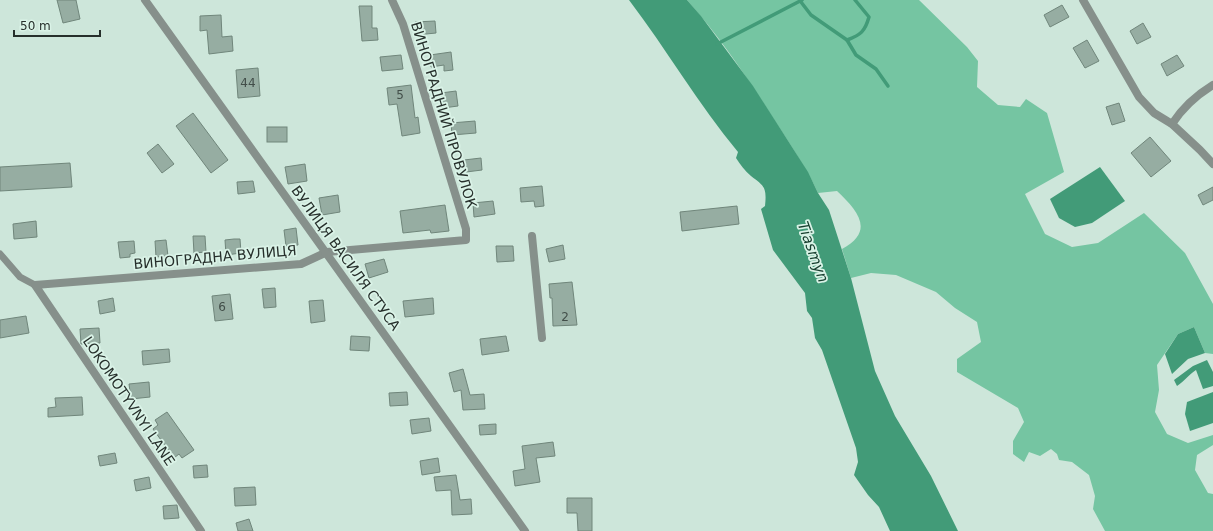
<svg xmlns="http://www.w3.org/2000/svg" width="1213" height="531" font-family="'DejaVu Sans',sans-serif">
  <rect width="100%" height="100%" fill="#cde6da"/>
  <path fill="#75c5a2" d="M687,0h232l48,47 11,14 -1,26 21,18 22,2 6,-8 21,14 17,59 -39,22 20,40 27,13 26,-4 46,-30 41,40 28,51v50l-8,-1 -11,-26 -16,7 -21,31 2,25 -4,22 12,22 21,9 25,-8v10l-16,10 -2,15 13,23 5,1v37h-108l-12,-22 2,-13 -6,-21 -17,-13 -13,-2 -2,-6 -6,-5 -11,7 -11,-4 -5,10 -11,-8v-13l11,-19 -6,-14 -61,-36v-13l24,-17 -4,-20 -22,-14 -19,-16 -40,-17 -25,-2 -20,5 -9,-29c34,-18 15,-39 -5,-58l-19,2c-12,-26 -29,-50 -45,-75 -26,-41 -54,-82 -86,-118z"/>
  <g fill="#429b78">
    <path d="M629,0h58l14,16 52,70 55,86 10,21 11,17 22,68 24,93 20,45 36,60 27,55h-68l-11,-24 -11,-12 -14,-20 4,-13 -2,-14 -34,-98 -7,-12 -3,-20 -5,-7 -2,-18 -32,-43 -12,-41 4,-3c2,-19 -1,-20 -14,-30 -6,-5 -11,-12 -15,-18l2,-6c-40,-48 -71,-102 -109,-152z"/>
    <polygon points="1100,167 1125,201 1092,223 1075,227 1059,218 1050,199"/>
    <polygon points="1194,327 1205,353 1188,359 1172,374 1165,354 1178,334"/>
    <path d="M1207,360l6,12v14l-10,3 -7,-19c-8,5 -11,11 -19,16l-3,-6 19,-14z"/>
    <polygon points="1213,392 1213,423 1190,431 1185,414 1187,402"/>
  </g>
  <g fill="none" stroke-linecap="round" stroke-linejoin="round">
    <g stroke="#429b78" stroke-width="3.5">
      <path d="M801,2l10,13 36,25c14,-5 18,-9 22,-23l-14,-17"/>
      <polyline points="847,40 856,55 876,69 888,86"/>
      <polyline points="717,44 802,0"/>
    </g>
  </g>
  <g fill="#96ada2" stroke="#70867b">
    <polygon points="57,0 76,0 80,19 63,23"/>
    <polygon points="1062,5 1069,17 1050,27 1044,15"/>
    <polygon points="359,6 372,6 372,28 377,28 378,40 362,41"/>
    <polygon points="221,15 222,37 232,36 233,51 209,54 207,30 200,31 200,16"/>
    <polygon points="435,21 436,33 416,35 415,22"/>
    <polygon points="1143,23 1151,37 1137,44 1130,31"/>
    <polygon points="1087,40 1099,61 1085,68 1073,48"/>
    <polygon points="451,52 453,70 444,71 444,65 431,67 430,55"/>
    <polygon points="401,55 403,69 382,71 380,57"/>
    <polygon points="1177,55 1184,66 1167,76 1161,64"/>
    <polygon points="258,68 260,96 238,98 236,70"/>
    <polygon points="411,85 415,118 418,117 420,133 402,136 397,104 389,105 387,88"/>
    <polygon points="456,91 458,106 443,108 441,93"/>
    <polygon points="1119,103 1125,121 1112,125 1106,107"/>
    <polygon points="193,113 228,160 211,173 176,126"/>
    <polygon points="475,121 476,133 452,135 451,123"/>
    <rect x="267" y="127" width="20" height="15"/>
    <polygon points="1150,137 1171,161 1151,177 1131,153"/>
    <polygon points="158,144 174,164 162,173 147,153"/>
    <polygon points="481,158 482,170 466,172 464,160"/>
    <polygon points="70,163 72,187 0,191 0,167"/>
    <polygon points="305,164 307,181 288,184 285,167"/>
    <polygon points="253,181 255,192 238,194 237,182"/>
    <polygon points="542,186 544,206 535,207 534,201 521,202 520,188"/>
    <polygon points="1213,187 1213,200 1203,205 1198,195"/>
    <polygon points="338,195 340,212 322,215 319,198"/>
    <polygon points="493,201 495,214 474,217 473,203"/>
    <polygon points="445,205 449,231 431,233 430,230 403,233 400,211"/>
    <polygon points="737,206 739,224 682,231 680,212"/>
    <polygon points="36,221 37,237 14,239 13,224"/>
    <polygon points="296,228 298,245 286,246 284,230"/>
    <polygon points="193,236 205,236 206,252 194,253"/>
    <polygon points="234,239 240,239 241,253 226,255 225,240"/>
    <polygon points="166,240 168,256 156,257 155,241"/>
    <polygon points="134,241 135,253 130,254 130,257 120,258 118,242"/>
    <polygon points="563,245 565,259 549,262 546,249"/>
    <polygon points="496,246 513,246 514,261 497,262"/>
    <polygon points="384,259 388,272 369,278 365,264"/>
    <polygon points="572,282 577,325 553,326 552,298 550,298 549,284"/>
    <polygon points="275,288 276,307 264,308 262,289"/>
    <polygon points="230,294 233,319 215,321 212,296"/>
    <polygon points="113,298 115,311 100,314 98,301"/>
    <polygon points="433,298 434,314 405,317 403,301"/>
    <polygon points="323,300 325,321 311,323 309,301"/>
    <polygon points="26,316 29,333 0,338 0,320"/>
    <polygon points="99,328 100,343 81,344 80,329"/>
    <polygon points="351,336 370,337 369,351 350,350"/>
    <polygon points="506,336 509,351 482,355 480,339"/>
    <polygon points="169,349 170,362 143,365 142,351"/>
    <polygon points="463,369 470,395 484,394 485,409 463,410 461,390 454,392 449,373"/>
    <polygon points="149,382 150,397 131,399 129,384"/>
    <polygon points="407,392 408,405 390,406 389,393"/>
    <polygon points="82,397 83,415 48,417 48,408 56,407 55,398"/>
    <polygon points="167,412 194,450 182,458 179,454 174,458 153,429 158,425 155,420"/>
    <polygon points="429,418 431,431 412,434 410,420"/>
    <polygon points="496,424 496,434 480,435 479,425"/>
    <polygon points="553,442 555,456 536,458 540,482 515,486 513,471 525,469 522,446"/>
    <polygon points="115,453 117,463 100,466 98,456"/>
    <polygon points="438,458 440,472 422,475 420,461"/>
    <polygon points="207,465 208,477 194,478 193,466"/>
    <polygon points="456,475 460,500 471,499 472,514 452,515 451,490 436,491 434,477"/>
    <polygon points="149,477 151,488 136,491 134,480"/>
    <polygon points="255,487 256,505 235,506 234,488"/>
    <polygon points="567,498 592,498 592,531 578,531 577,513 567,513"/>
    <polygon points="177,505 179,518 164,519 163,506"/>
    <polygon points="249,519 253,531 238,531 236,523"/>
  </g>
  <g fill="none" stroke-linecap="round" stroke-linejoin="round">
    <polyline stroke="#86908b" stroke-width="7" points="0,254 20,277 35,285"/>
    <g stroke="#86908b" stroke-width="8">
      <polyline points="1083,0 1139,97 1154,113 1172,124 1200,150 1213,164"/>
      <path d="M1172,124c11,-17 23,-28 41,-39"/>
      <polyline points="532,236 542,338"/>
      <polyline points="201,531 35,285 301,264 327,252 466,240 466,229 403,24 392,0"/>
    </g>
    <polyline stroke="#86908b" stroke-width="8" points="145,0 525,531"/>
  </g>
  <g text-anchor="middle" stroke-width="3.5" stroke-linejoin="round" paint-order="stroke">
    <g font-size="12" fill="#424e49">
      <text x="248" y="87">44</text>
      <text x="400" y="99">5</text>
      <text x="222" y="311">6</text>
      <text x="565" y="321">2</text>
    </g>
    <g font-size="14" fill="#262f2b" stroke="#daf3e7">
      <text transform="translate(444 115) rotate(73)" y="5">ВИНОГРАДНИЙ ПРОВУЛОК</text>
      <text transform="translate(215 257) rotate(-5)" y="5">ВИНОГРАДНА ВУЛИЦЯ</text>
      <text transform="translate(346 258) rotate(54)" y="5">ВУЛИЦЯ ВАСИЛЯ СТУСА</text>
      <text transform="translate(129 401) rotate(56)" y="5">LOKOMOTYVNYI LANE</text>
    </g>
    <g font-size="15" font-style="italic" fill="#183f2f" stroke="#daf3e7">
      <text transform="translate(813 252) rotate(70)" y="5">Tiasmyn</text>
    </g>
  </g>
  <path d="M14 30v6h86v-6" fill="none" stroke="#262f2b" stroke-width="2"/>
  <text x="20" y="30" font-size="12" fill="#262f2b" stroke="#daf3e7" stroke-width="3" paint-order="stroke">50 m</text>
</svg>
